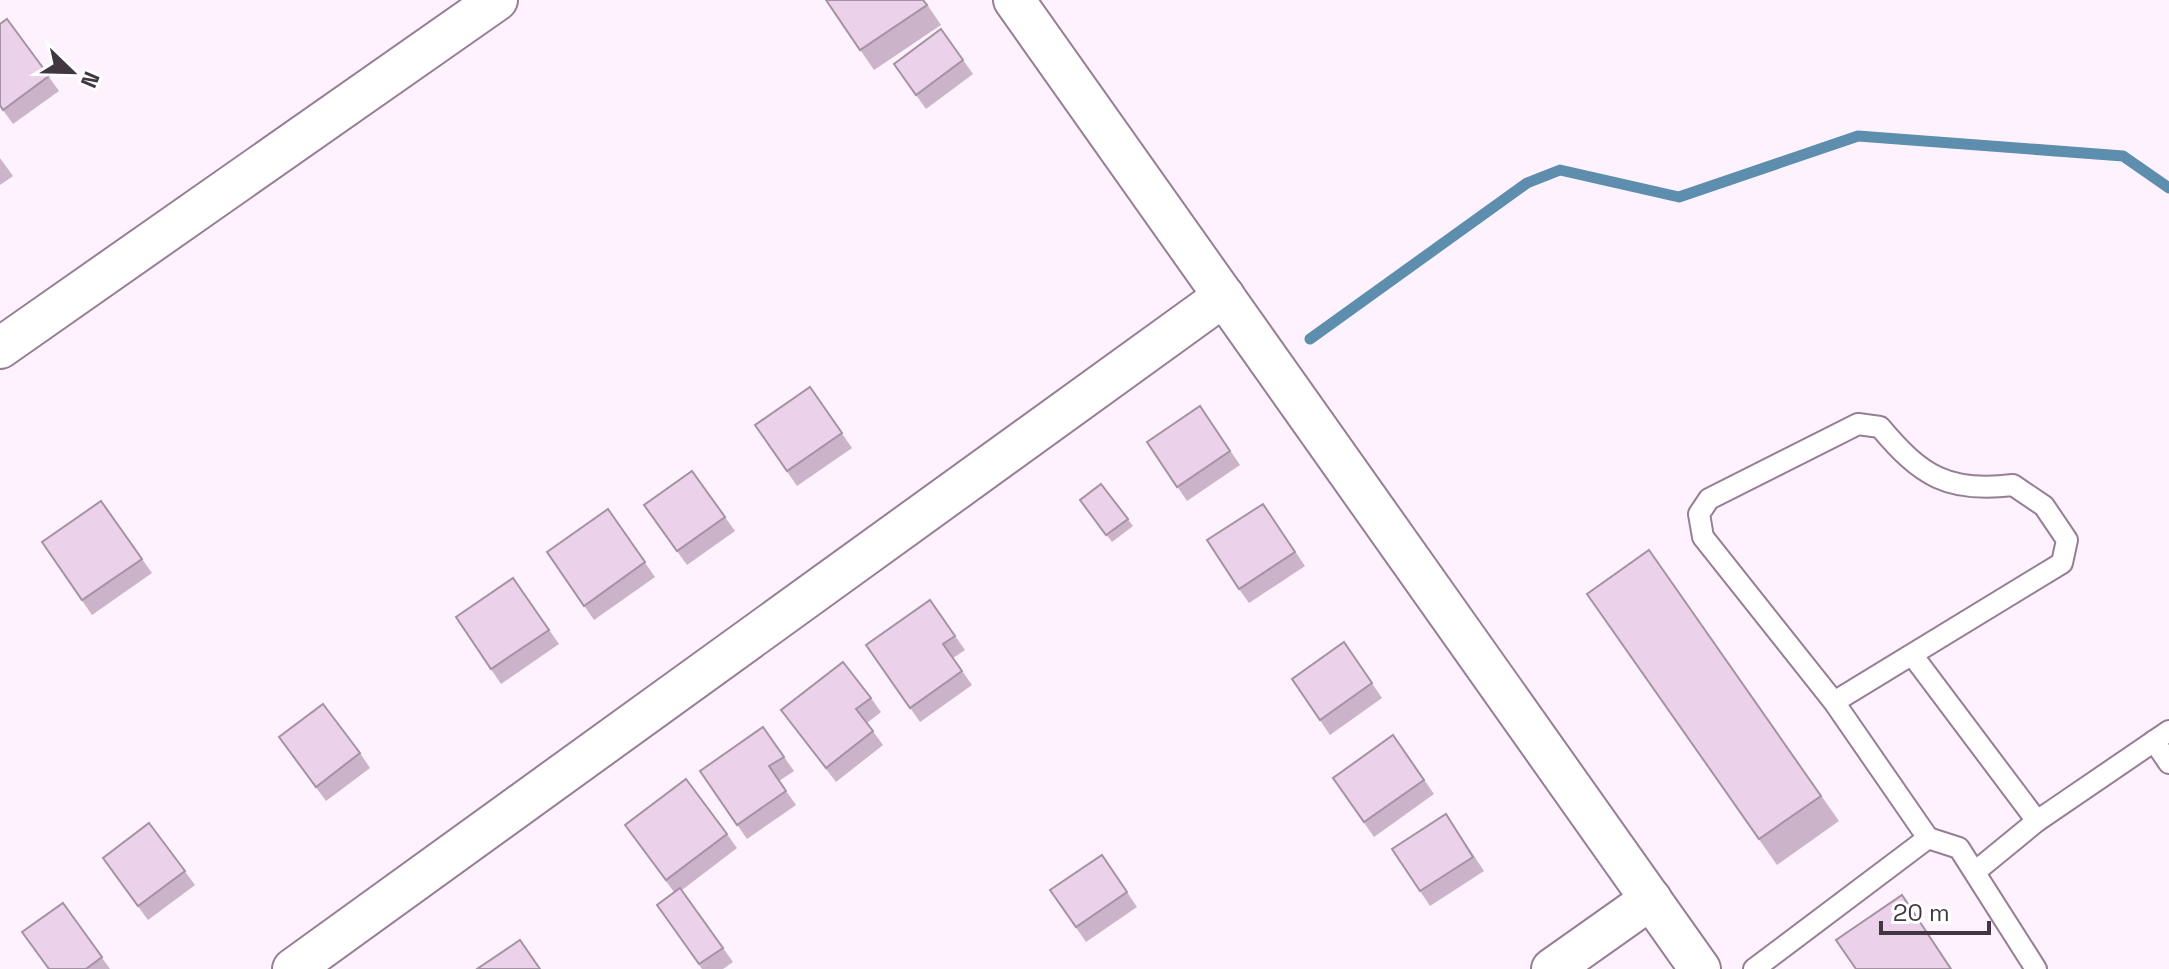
<svg xmlns="http://www.w3.org/2000/svg" width="2169" height="969" font-family="'Space Grotesk',sans-serif">
  <rect width="100%" height="100%" fill="#fdf2fd"/>
  <g fill="none" stroke-linecap="round" stroke-linejoin="round">
    <polyline stroke="#5d8eae" stroke-width="11" points="1310,339 1527,183 1560,170 1679,197 1858,136 2123,156 2169,188"/>
    <defs>
      <g id="service">
        <polyline points="1913,656 2037,821 2169,731"/>
        <polyline points="2154,741 2169,763"/>
        <polyline points="1928,838 1959,848 2036,969"/>
        <polyline points="1976,871 2037,821"/>
        <path d="M1754,969l174,-131 -94,-136 -131,-165 -4,-23 10,-15 149,-75 22,3c41,49 68,66 133,58l31,21 23,34 -5,23 -228,139"/>
      </g>
      <g id="minor">
        <polyline points="1014,0 1700,969"/>
        <polyline points="0,348 497,0"/>
        <polyline points="293,969 1224,296"/>
        <polyline points="1552,969 1651,899"/>
      </g>
    </defs>
    <use href="#service" stroke="#977e96" stroke-width="24"/>
    <use href="#minor" stroke="#977e96" stroke-width="44"/>
    <use href="#service" stroke="#fff" stroke-width="20"/>
    <use href="#minor" stroke="#fff" stroke-width="40"/>
  </g>
  <g fill="#cbb4ca">
    <polygon points="826,0 924,0 941,25 874,70"/>
    <polygon points="7,19 59,91 13,124 0,106"/>
    <polygon points="941,29 973,74 926,109 894,64"/>
    <polygon points="0,158 13,176 0,185"/>
    <polygon points="810,387 852,448 797,486 755,425"/>
    <polygon points="1200,406 1240,465 1187,501 1147,442"/>
    <polygon points="692,471 735,531 687,565 644,505"/>
    <polygon points="1101,484 1133,526 1112,542 1080,500"/>
    <polygon points="101,501 152,573 92,615 42,542"/>
    <polygon points="1263,504 1305,566 1249,603 1239,589"/>
    <polygon points="608,509 655,577 594,620 547,552"/>
    <polygon points="1649,550 1839,821 1777,865 1587,594"/>
    <polygon points="513,578 559,644 501,684 456,617"/>
    <polygon points="930,600 965,650 953,658 972,685 920,722 866,645"/>
    <polygon points="1344,642 1382,698 1330,735 1292,679"/>
    <polygon points="871,698 881,712 867,723 883,745 836,782 781,710"/>
    <polygon points="763,727 794,771 779,781 796,805 747,839 700,771"/>
    <polygon points="1393,735 1434,794 1374,837 1333,778"/>
    <polygon points="279,737 360,753 370,768 326,801"/>
    <polygon points="1446,814 1484,871 1430,906 1420,891"/>
    <polygon points="149,823 195,885 148,920 103,858"/>
    <polygon points="727,834 737,848 682,890 733,962 723,969 702,969 657,905 674,892 635,839"/>
    <polygon points="1102,855 1137,907 1086,942 1050,890"/>
    <polygon points="63,903 110,969 49,969"/>
  </g>
  <g fill="#ecd1eb" stroke="#a592a4" stroke-width="2">
    <polygon points="826,0 923,0 927,5 860,50"/>
    <polygon points="7,19 49,76 3,110 0,105 0,24"/>
    <polygon points="941,29 963,60 916,95 894,64"/>
    <polygon points="810,387 842,433 787,471 755,425"/>
    <polygon points="1200,406 1230,451 1177,487 1147,442"/>
    <polygon points="692,471 725,517 677,551 644,505"/>
    <polygon points="1101,484 1128,519 1106,535 1080,500"/>
    <polygon points="101,501 142,559 82,600 42,542"/>
    <polygon points="1263,504 1295,552 1239,589 1207,540"/>
    <polygon points="608,509 645,562 584,606 547,552"/>
    <polygon points="1649,550 1821,796 1759,839 1587,594"/>
    <polygon points="513,578 549,630 491,669 456,617"/>
    <polygon points="930,600 955,636 943,644 962,671 910,708 866,645"/>
    <polygon points="1344,642 1372,683 1320,720 1292,679"/>
    <polygon points="843,662 871,698 856,709 873,731 826,768 781,710"/>
    <polygon points="323,704 360,753 316,787 279,737"/>
    <polygon points="763,727 784,757 769,766 786,791 737,825 700,771"/>
    <polygon points="1393,735 1424,780 1364,822 1333,778"/>
    <polygon points="686,779 727,834 666,880 625,825"/>
    <polygon points="1446,814 1473,857 1420,891 1392,849"/>
    <polygon points="149,823 185,871 138,906 103,858"/>
    <polygon points="1102,855 1127,892 1076,927 1050,890"/>
    <polygon points="680,888 723,948 699,964 657,905"/>
    <polygon points="1902,895 1951,969 1856,969 1836,940"/>
    <polygon points="63,903 102,957 86,969 49,969 22,932"/>
    <polygon points="520,940 540,969 477,969"/>
  </g>
  <g transform="translate(72 72) rotate(113)" stroke="#ffffff" stroke-width="6" paint-order="stroke">
  <path d="M0-6L14 30L0 20L-14 30Z" fill="#413641"/>
  <text y="-12" font-size="22" font-weight="bold" text-anchor="middle" fill="#413641">N</text>
  </g>
  <path d="M1881 921v12h108v-12" fill="none" stroke="#413641" stroke-width="4"/>
  <text x="1893" y="921" font-size="24" fill="#413641" stroke="#ffffff" stroke-width="6" paint-order="stroke">20 m</text>
</svg>
